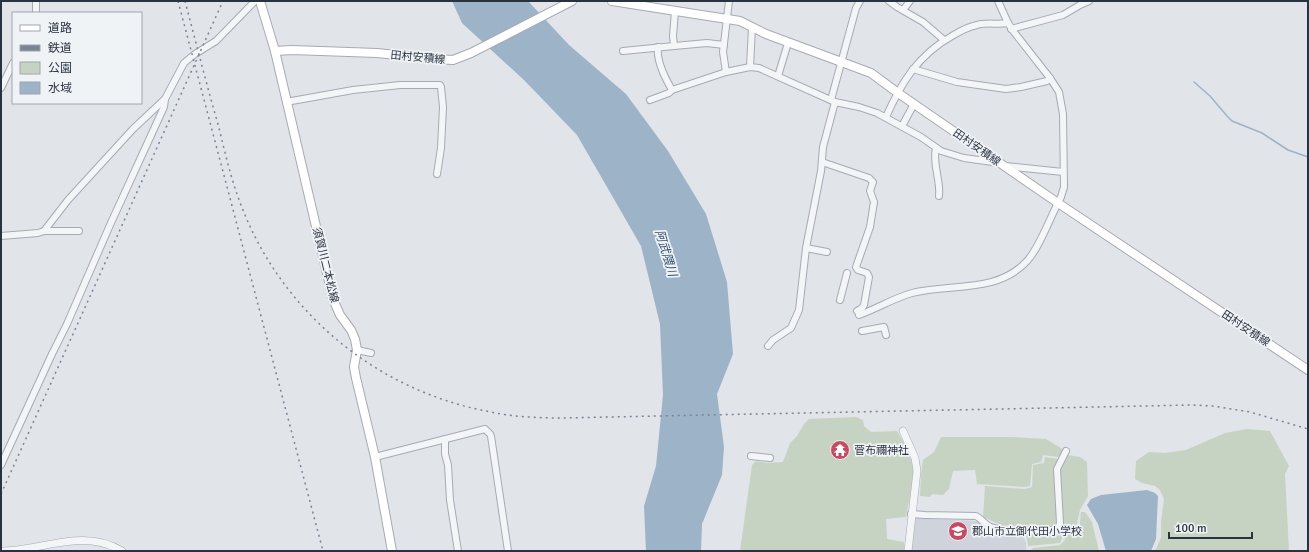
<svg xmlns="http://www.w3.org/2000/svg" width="1309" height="552" font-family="Signika,'Noto Sans JP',sans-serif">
  <rect width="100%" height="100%" fill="#e1e4e9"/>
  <polygon fill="#cfd3db" points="914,511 923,519 979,521 998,530 1022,532 1026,543 1026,551 911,551"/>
  <g fill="#c7d3c2">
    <path d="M856,417l7,3 1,6 7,6 26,-1c8,13 17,29 16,45 -1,14 -5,28 -7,41l-20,2 1,20 17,3v9h-164l12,-86 4,-4 11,2 16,-1 7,-19 7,-7 7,-12 5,-5z"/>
    <polygon points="1247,429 1270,431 1289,466 1285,474 1289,551 1155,551 1161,538 1161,522 1164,499 1160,490 1155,486 1142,483 1135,479 1136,461 1149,452 1165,453 1186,450 1225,433"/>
    <polygon points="941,437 1012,437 1046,439 1064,450 1064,453 1058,457 1043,455 1041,462 1032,464 1030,486 1024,487 977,484 975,470 953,471 949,489 943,495 932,494 930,497 920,496 921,475 923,460 934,452"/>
    <polygon points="1068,455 1080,457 1087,462 1088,496 1080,510 1076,528 1064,530 1060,476 1062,462"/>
    <polygon points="1045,457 1058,459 1056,466 1058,526 1048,527 1001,525 983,517 985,486 1025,489 1032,487 1033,465 1044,463"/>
    <polygon points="1081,512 1085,512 1092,522 1099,551 1030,551 1033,548 1060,545 1065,540 1064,534 1068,532 1076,531 1080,523"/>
    <polygon points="1060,531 1063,533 1062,539 1060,543 1028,546 1026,533"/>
  </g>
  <g fill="#9db3c8">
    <polygon points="452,1 528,1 569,45 626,94 668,151 706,214 727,282 733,354 717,394 724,447 722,475 702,524 701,551 646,551 644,506 656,466 663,395 660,324 641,246 577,135 524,80 462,23"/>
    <polygon points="1147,490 1155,493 1158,496 1156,539 1151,551 1106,551 1098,524 1087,505 1091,499 1101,495"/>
  </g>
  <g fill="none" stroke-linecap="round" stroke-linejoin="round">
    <polyline stroke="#9db3c8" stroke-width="1.5" points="1194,82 1210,96 1227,116 1232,121 1262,133 1288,150 1308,157"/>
    <defs>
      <g id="minor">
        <polyline points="729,1 723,52 726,72 750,67 759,68 835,102 859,107 877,113 921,137 941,151 964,158 1000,163"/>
        <polyline points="889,1 897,7 923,22 944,40"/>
        <polyline points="903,10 910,1"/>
        <polyline points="675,11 673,36 674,46 707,43 724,45"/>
        <polyline points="36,13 36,1"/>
        <polyline points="1011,29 1063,15 1080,5 1089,1"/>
        <path d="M658,47c-2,14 7,31 14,43"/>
        <polyline points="623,51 674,46"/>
        <polyline points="750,67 752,27"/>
        <polyline points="913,69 957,82 1006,89 1021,87 1047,81 1050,78"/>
        <polyline points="778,76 788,43"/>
        <polyline points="1,88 13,63"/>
        <polyline points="650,100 669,93 672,90 726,72"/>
        <polyline points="831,100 856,8 860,1"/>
        <polyline points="286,102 353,90 400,85 440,85 441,87 443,107 441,148 437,174"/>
        <path d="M886,117c15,-34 32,-62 66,-81 8,-5 16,-9 25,-11 10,-3 20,0 31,-2"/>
        <polyline points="902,126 914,104"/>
        <path d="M936,148c-4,17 5,32 3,48"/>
        <polyline points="822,162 869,178 873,182 870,191 874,202 870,227 856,267 858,270 867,273 869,277 864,305 862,308 857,311"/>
        <polyline points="1005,166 1063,172"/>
        <polyline points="44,231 68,200 133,129 165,99 184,63 195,54 216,41 255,1"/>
        <polyline points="1,236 38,233 44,231 79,231"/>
        <polyline points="806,248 827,252"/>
        <polyline points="840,300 847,273"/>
        <path d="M859,315c17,-6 35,-17 53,-22 38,-10 85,1 115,-32 13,-14 24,-46 34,-64l3,-10 -1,-73 -4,-22 -9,-14 -36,-46 -6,-9 -10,-22"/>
        <polyline points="862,331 884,327 886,335"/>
        <polyline points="768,346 773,340 791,328 799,310 806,248 821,171 823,147 835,102"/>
        <polyline points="357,350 371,353"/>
        <polyline points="445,439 445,454 448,465 450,500 458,551"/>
        <polyline points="751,456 770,458"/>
        <polyline points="375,457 485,429 490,434 491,436 508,551"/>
        <polyline points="1,465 52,354 67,324 110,225 164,107 165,99"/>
        <path d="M911,514l14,1 51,1c6,3 9,9 15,11 12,5 54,5 67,2l2,-6 -3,-54 9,-18"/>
      </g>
      <g id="tertiary">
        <polyline points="903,431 915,458 917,471 908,551"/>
        <path d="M4,551c41,-1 79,-23 118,0"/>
      </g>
      <g id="secondary">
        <polyline points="260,1 275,51 333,299 340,315 351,330 355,339 357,350 354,367 356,378 375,457 392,551"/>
        <polyline points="612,1 740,21 766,34 871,73 898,93 1058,203 1308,370"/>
        <polyline points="275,51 292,50 377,53 435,59 453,60 471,53 572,1"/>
      </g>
    </defs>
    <use href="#minor" stroke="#a6abb3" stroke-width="8"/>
    <use href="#tertiary" stroke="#a6abb3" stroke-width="8"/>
    <use href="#secondary" stroke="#a6abb3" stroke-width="10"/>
    <use href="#minor" stroke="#f3f5f7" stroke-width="6"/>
    <use href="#tertiary" stroke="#f3f5f7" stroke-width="7"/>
    <use href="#secondary" stroke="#fff" stroke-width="8"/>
    <g stroke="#7a8492" stroke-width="1.5" stroke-dasharray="2 4" stroke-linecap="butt">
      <polyline points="178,1 323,551"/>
      <path d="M185,1c11,42 22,85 34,127 7,29 14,59 26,87 43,103 136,177 246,197 23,5 47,6 71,6l630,-13 21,1 37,6 58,17"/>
      <polyline points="1,494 223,1"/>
    </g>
  </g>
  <defs>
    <symbol id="temple-disc" viewBox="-11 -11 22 22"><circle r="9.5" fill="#ca4962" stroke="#f0f3f6"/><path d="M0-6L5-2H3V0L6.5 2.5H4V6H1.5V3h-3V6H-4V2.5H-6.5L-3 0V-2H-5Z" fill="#fff"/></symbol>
    <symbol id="school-disc" viewBox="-11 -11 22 22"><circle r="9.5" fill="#ca4962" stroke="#f0f3f6"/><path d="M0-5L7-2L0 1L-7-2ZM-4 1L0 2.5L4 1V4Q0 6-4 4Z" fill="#fff"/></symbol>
  </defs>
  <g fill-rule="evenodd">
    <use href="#temple-disc" x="829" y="439" width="22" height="22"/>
    <use href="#school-disc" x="947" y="520" width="22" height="22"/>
  </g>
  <g text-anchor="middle" stroke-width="3.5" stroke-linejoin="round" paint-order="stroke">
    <g font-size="11" fill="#293340" stroke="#f0f3f6">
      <text transform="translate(418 57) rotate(5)" y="4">田村安積線</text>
      <text transform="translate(977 147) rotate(35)" y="4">田村安積線</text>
      <text transform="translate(326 265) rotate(76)" y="4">須賀川二本松線</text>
      <text transform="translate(1246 328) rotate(34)" y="4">田村安積線</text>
    </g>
    <g font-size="11" fill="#293340" stroke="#f0f3f6" text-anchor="start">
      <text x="854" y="454">菅布禰神社</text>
      <text x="972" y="535">郡山市立御代田小学校</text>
    </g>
    <g font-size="12" font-style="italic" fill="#355373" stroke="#f0f3f6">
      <text transform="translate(666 253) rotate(73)" y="4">阿武隈川</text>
    </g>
  </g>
  <rect width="1309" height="552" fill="none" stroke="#293340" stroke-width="4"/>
  <rect x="12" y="12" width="130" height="92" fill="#f0f3f6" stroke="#a0a6ad"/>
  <rect x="20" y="25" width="20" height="6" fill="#ffffff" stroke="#a0a6ad"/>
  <text x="48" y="32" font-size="12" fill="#293340">道路</text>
  <rect x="20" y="45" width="20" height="6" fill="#7a8492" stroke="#a0a6ad"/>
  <text x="48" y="52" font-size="12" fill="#293340">鉄道</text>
  <rect x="20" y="62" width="20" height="12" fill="#c7d3c2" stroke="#a0a6ad"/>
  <text x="48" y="72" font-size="12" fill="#293340">公園</text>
  <rect x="20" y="82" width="20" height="12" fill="#9db3c8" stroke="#a0a6ad"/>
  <text x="48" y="92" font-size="12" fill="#293340">水域</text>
  <path d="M1169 532v6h83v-6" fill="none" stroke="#293340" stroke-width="2"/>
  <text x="1175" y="532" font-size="12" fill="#293340" stroke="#f0f3f6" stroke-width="3" paint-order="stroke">100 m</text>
</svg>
